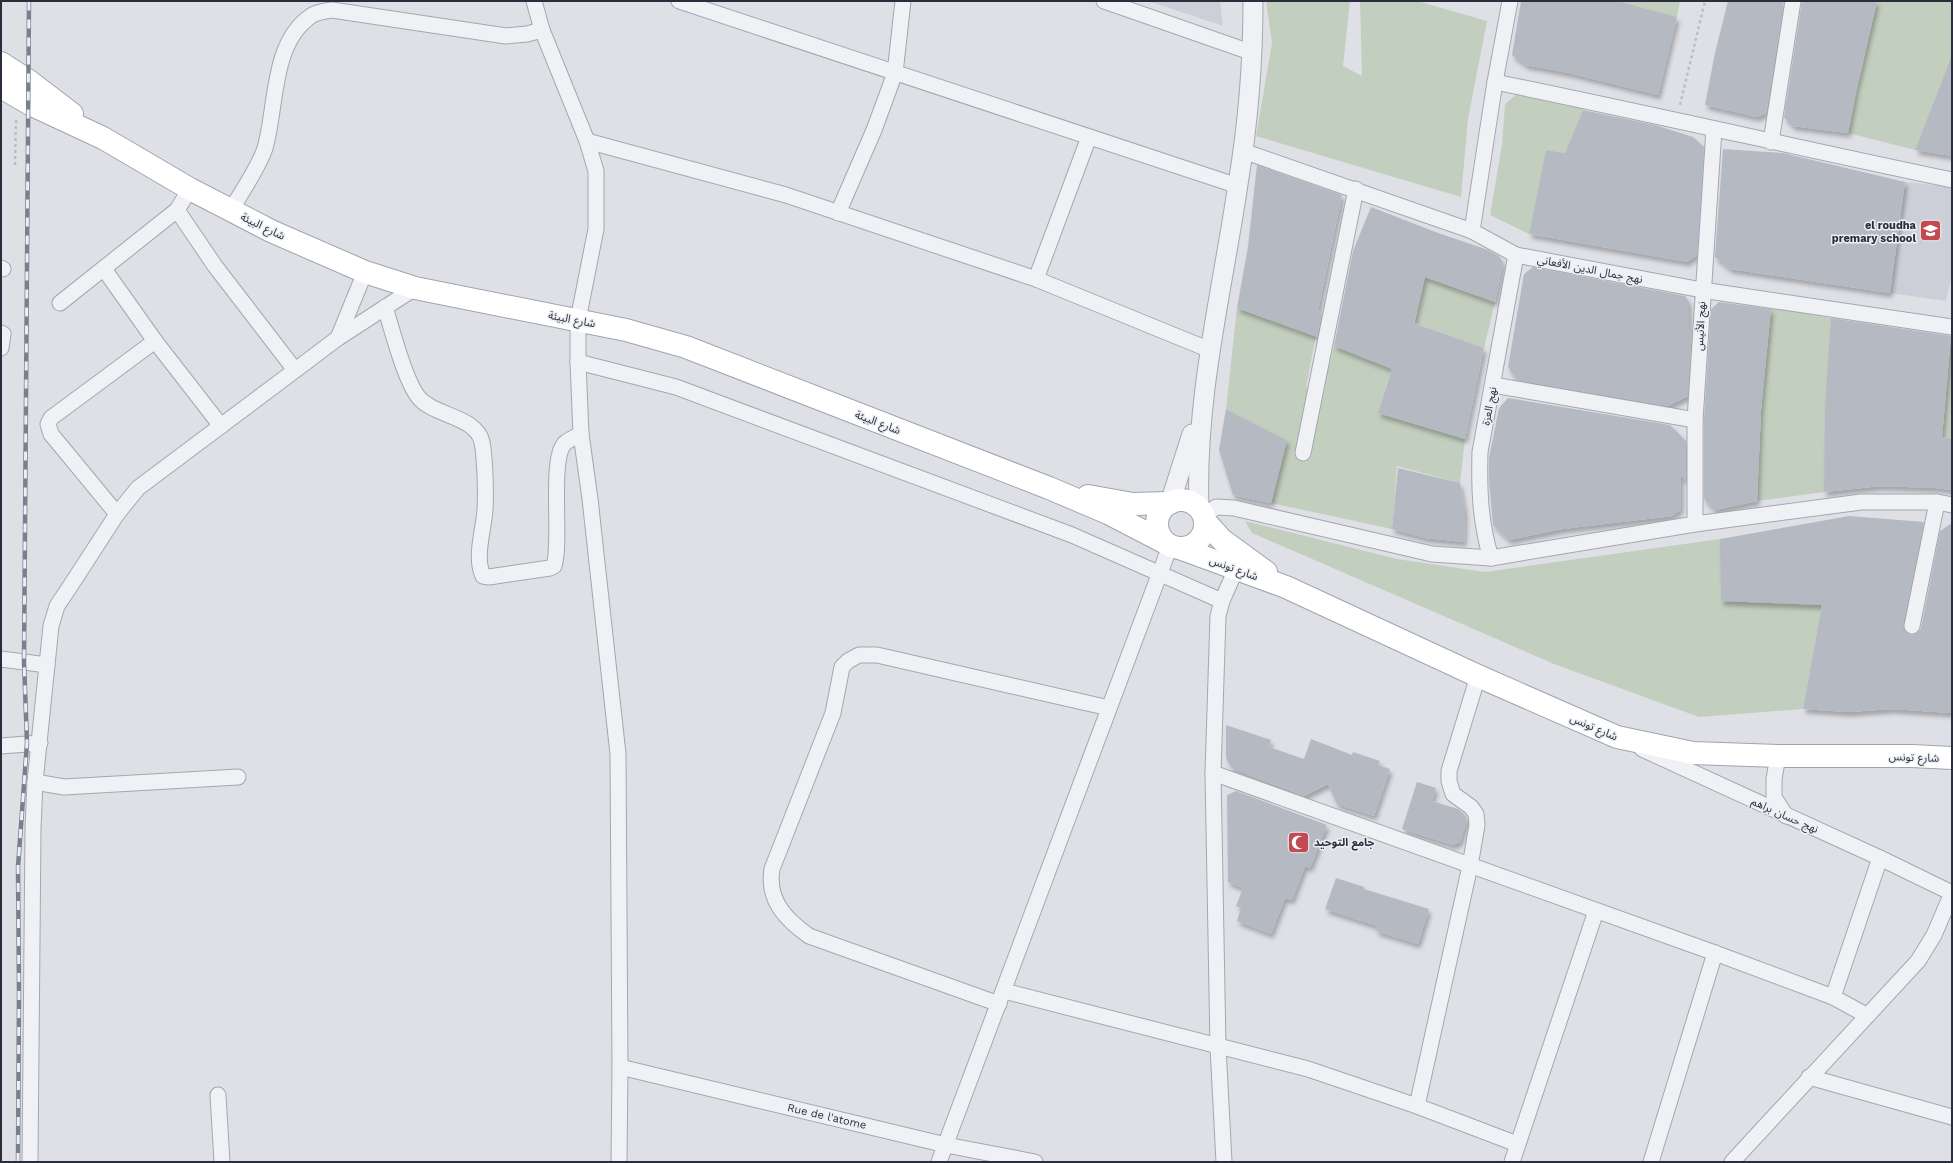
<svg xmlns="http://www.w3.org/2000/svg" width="1953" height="1163" font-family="'Work Sans','Noto Sans Arabic',sans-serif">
  <defs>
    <filter id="shadow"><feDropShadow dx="2.5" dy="4.5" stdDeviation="2" flood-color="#0004"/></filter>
  </defs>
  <rect width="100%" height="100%" fill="#dee0e6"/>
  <g fill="#cccfd7">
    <polygon points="1148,1 1220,1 1223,26"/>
    <polygon points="1905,182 1952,187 1952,275 1946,301 1890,293"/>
  </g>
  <g fill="#c2cfbf">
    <polygon points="1266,1 1350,1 1343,66 1362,76 1360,1 1417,1 1487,21 1468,119 1461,197 1256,136 1272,43"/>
    <polygon points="1618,1 1680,1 1677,17"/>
    <polygon points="1877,1 1952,1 1952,57 1915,150 1848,133"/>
    <polygon points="1518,93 1585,106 1565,153 1546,150 1529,234 1490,215 1502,145 1505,104"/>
    <polygon points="1425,277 1495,302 1484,348 1415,323"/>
    <polygon points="1771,307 1831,318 1824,492 1757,501 1761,410"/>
    <polygon points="1237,308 1316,336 1306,387 1322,393 1334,346 1392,368 1378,413 1465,439 1460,483 1397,466 1392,529 1271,503 1287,440 1226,409"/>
    <polygon points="1951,333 1952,333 1952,439 1942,437"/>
    <polygon points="1245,521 1397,559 1485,572 1720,539 1822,605 1803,709 1699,717 1554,664 1252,533"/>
  </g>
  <g fill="#b5b9c2" filter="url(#shadow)">
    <polygon points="1521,1 1618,1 1677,17 1658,95 1569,73 1526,65 1512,55"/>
    <polygon points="1728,1 1784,1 1766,113 1757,117 1705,105 1715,53"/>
    <polygon points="1802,1 1877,1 1856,90 1848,133 1793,126 1784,117"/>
    <polygon points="1951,58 1952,156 1915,150"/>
    <polygon points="1583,110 1655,125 1693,137 1704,147 1697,255 1687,262 1529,234 1546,150 1565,153"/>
    <polygon points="1723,149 1783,153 1905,182 1890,293 1730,269 1715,257"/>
    <polygon points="1257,165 1342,195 1318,311 1322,313 1317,337 1237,308 1248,247"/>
    <polygon points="1371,207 1438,233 1488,250 1499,256 1503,263 1495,302 1425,277 1414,323 1484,348 1465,439 1378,413 1392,369 1334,346 1353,251"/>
    <polygon points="1533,267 1685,296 1689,302 1689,330 1692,327 1688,396 1668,406 1517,380 1508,367 1524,274"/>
    <polygon points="1719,302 1771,309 1761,410 1757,501 1715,510 1704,499 1704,420 1711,309"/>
    <polygon points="1831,318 1951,336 1942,437 1952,439 1952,490 1936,488 1880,486 1824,492 1825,409"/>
    <polygon points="1508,398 1670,425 1686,441 1686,481 1681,476 1681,509 1672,516 1562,529 1509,540 1493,525 1489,479 1489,458 1499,408"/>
    <polygon points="1226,409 1287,440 1271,503 1233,495 1219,450"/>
    <polygon points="1398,468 1460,483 1465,512 1464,542 1426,538 1392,529"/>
    <polygon points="1849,516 1924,522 1903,624 1906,632 1911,635 1918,632 1921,628 1940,531 1952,523 1952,713 1892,709 1848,712 1803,709 1822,605 1721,601 1720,539"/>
    <polygon points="1226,725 1271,740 1269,747 1304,759 1311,739 1352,755 1353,752 1380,761 1378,765 1390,769 1374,816 1337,804 1328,784 1304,796 1232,768 1226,758"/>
    <polygon points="1417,782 1436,788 1432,801 1458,809 1465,815 1467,820 1460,842 1453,845 1402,829"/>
    <polygon points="1236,791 1327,825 1310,868 1305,866 1292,900 1285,898 1271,934 1237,921 1241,908 1236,906 1243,888 1228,882 1227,795"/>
    <polygon points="1336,878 1364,887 1364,889 1429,909 1418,944 1376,931 1377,926 1325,909"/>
  </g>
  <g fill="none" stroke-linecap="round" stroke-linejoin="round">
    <defs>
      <g id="minor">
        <polyline points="534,1 542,30 587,141 596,171 596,229 578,320 578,362 581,434 590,499 618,754 620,1067 619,1162"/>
        <polyline points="679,1 1238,186"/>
        <polyline points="1104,1 1253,53"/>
        <path d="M1495,82c152,31 304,66 457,98"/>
        <polyline points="587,141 786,195 1036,279 1210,350"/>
        <polyline points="1771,142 1793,1"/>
        <polyline points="1243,151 1472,231 1516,255 1702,290 1952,327"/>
        <polyline points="190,189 177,210 215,266 295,370"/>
        <path d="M231,210c10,-17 28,-43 34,-62 12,-41 6,-105 46,-132 5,-4 14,-5 21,-6l174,26 21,-2 15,-4"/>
        <polyline points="838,213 874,130 895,73 903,1"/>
        <polyline points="1472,231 1495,82 1510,1"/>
        <polyline points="1,268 3,269"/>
        <polyline points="104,269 155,341 221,426"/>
        <polyline points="1036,279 1089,137"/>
        <polyline points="60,303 177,210"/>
        <path d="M385,307c7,22 21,79 36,93 16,16 55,17 61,42 3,16 4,51 3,67 -1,21 -11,47 -2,67l6,1 61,-9 4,-2c8,-25 -5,-108 11,-123 5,-4 11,-6 16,-9"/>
        <polyline points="1,333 3,334 1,348"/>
        <polyline points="338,338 365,272"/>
        <polyline points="578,362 676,387 1072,535 1222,601"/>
        <polyline points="1493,385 1695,420"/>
        <polyline points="1303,453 1356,189"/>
        <polyline points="117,514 51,434 48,424 51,418 155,341"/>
        <polyline points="1204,516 1216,507 1234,508 1432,554 1491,558 1695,524 1861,502 1937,502 1952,505"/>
        <polyline points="1695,524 1695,420 1714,129"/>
        <path d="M1491,558c-11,-36 -12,-69 -11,-106l36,-197"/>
        <polyline points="1912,626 1937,502"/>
        <polyline points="1,659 47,665"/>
        <polyline points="1,746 40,743"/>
        <polyline points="1642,749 1880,858 1952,893 1934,935 1918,961 1732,1162"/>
        <polyline points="1778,756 1774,779 1774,797 1786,816"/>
        <polyline points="1213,773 1715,953 1833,997 1866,1015"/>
        <polyline points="35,782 64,787 238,777"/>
        <polyline points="1004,991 1308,1069 1417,1106 1517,1144"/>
        <polyline points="1833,997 1880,858"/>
        <path d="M999,1004l-190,-68c-24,-17 -42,-36 -37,-67l61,-156 9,-46 6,-6 11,-6h18l232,53"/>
        <polyline points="620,1067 946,1145 1035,1162"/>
        <polyline points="1809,1077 1952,1117"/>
        <polyline points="218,1095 222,1162"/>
        <polyline points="1417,1106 1470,866 1477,825 1476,814 1471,807 1453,794 1449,781 1449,771 1478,676"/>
        <polyline points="30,1162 33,829 35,782 51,626 57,606 71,585 117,514 138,488 338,338 415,288"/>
        <polyline points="939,1162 1170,546"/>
        <polyline points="1224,1162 1218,1047 1213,773 1218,616 1222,601 1236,569"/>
        <polyline points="1512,1162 1596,911"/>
        <polyline points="1651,1162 1715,953"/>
      </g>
      <g id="tertiary">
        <polyline points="1170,503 1192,434"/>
        <path d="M1199,508c-4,-111 23,-215 39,-324 10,-60 15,-122 15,-183"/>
      </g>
      <g id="primary">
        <polyline points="1,63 29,81 72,114"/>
        <polyline points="1,87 30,104 103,138 190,189 271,231 365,272 415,288 626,330 686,347 1049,488 1108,513 1164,542"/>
        <polyline points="1088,496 1133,504 1170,503"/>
        <circle cx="1181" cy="524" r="24"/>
        <polyline points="1205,521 1222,540 1266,572"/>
        <polyline points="1182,549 1286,587 1478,676 1617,737 1693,753 1778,756 1912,756 1952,758"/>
      </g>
    </defs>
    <use href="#minor" stroke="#a4a7af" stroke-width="17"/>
    <use href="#tertiary" stroke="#a4a7af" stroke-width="21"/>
    <use href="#primary" stroke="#9ea4b1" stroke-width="24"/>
    <g stroke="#bcbec5" stroke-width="2.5" stroke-dasharray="3 3" stroke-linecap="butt">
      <polyline points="1680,105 1705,1"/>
      <polyline points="15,165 16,119"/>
    </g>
    <use href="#minor" stroke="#f0f1f5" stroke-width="15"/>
    <use href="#tertiary" stroke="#f0f1f5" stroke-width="19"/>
    <use href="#primary" stroke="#fff" stroke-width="22"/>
    <defs>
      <polyline id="rail" points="18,1162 19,991 18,867 27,743 24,662 29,1"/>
    </defs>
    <use href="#rail" stroke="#787f8e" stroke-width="4.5"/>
    <use href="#rail" stroke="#edeff4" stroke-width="3" stroke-dasharray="9" stroke-linecap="butt"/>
  </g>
  <defs>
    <symbol id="school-square" viewBox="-11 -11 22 22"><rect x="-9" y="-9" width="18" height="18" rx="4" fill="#c24b53" stroke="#edeff4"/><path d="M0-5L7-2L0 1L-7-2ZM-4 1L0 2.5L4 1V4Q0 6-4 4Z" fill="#fff"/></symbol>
    <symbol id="mosque-square" viewBox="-11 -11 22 22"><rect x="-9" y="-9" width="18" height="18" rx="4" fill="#c24b53" stroke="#edeff4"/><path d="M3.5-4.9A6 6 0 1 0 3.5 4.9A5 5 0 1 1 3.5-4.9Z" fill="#fff"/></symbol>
  </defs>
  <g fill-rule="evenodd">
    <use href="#school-square" x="1918" y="218" width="25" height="25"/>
    <use href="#mosque-square" x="1286" y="830" width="25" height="25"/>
  </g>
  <g text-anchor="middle" stroke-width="3" stroke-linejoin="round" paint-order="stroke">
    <g font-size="11" font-weight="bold" fill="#282e3b" stroke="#edeff4" text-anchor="end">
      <text x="1916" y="229">el roudha<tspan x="1916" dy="13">premary school</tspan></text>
      <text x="1314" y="846" text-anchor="start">جامع التوحيد</text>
    </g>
    <g font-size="11" fill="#282e3b" stroke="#edeff4">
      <text transform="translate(263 226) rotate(26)" y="4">شارع البيئة</text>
      <text transform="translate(1590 269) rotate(11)" y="4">نهج جمال الدين الأفعاني</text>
      <text transform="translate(572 319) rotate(11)" y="4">شارع البيئة</text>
      <text transform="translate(1700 326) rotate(-87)" y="4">نهج الأنيس</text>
      <text transform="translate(1489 406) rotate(-79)" y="4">نهج العزة</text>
      <text transform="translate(878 422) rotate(21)" y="4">شارع البيئة</text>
      <text transform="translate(1234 568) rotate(20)" y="4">شارع تونس</text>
      <text transform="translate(1594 727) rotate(23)" y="4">شارع تونس</text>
      <text transform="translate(1914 757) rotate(2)" y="4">شارع تونس</text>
      <text transform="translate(1785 815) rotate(24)" y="4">نهج حسان براهم</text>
      <text transform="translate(827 1116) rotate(13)" y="4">Rue de l'atome</text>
    </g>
  </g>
  <rect width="1953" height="1163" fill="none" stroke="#282e3b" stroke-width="4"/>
</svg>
